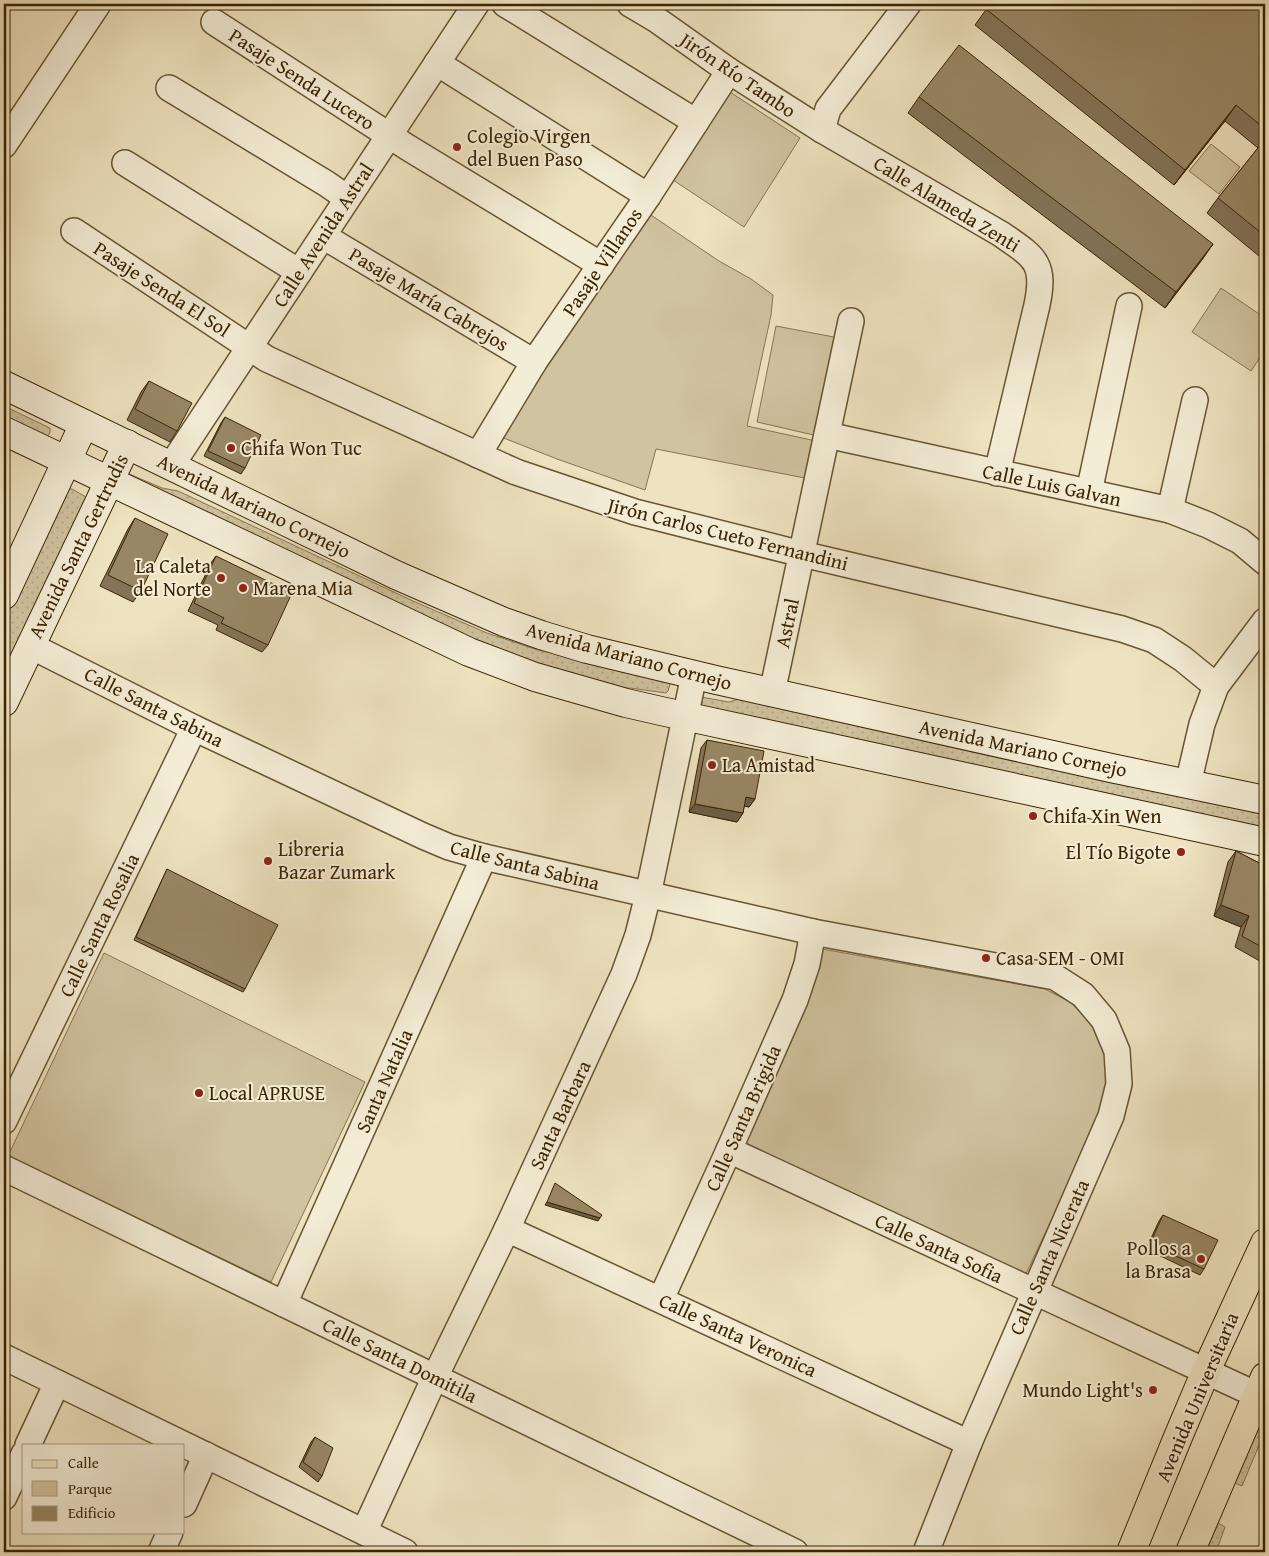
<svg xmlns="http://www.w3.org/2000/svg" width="1269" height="1556" font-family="'Gentium Book Plus',serif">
  <defs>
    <pattern id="grass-dots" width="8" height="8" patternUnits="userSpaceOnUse" patternTransform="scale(1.25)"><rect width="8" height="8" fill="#d0c3a0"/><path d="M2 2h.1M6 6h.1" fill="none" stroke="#b4a788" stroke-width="1.8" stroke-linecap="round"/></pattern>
  </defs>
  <rect width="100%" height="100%" fill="#eee3c0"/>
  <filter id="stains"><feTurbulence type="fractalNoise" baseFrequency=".004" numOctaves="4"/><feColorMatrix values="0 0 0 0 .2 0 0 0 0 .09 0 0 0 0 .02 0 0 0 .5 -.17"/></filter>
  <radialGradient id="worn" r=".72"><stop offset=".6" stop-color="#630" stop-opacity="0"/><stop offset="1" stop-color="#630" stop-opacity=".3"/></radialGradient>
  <g fill="url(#grass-dots)" stroke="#867452">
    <polygon points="4,406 50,428 50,432 45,442 4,428"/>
    <polygon points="127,473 162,488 178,491 413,601 487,633 538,650 669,679 671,681 668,691 666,693 630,688 620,692 537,672 122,474"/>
    <polygon points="68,489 72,489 86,497 85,501 4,677 4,622 66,491"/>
    <polygon points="701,697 729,702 745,697 1265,811 1265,833 700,708"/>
    <polygon points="1265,1406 1265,1431 1242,1486 1237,1484 1234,1482"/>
    <polygon points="1218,1523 1225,1527 1216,1552 1205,1552"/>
  </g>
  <g fill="#d0c3a0" stroke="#867452">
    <polygon points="727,90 800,138 744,227 673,180"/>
    <polygon points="1211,144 1240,167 1219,194 1189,171"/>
    <polygon points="645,211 719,261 751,279 773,295 771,315 747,426 816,441 810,479 656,449 645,490 557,459 496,435"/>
    <polygon points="1221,288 1265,318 1265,350 1251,371 1192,332"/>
    <polygon points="776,326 839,338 818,436 757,422"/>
    <polygon points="822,949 1045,989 1070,1002 1097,1029 1108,1066 1107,1102 1025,1276 743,1143"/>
    <polygon points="104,953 365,1082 271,1282 8,1156"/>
  </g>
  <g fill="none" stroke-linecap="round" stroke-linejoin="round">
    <defs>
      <g id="street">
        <polyline points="505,4 696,122"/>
        <path d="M630,4l27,16 72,51 93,59 179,104c33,23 45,28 36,71l-40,168"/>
        <polyline points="214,22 407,147 601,265"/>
        <polyline points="437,63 648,196"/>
        <polyline points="169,88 327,184 347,198"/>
        <polyline points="822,130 828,109 908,4"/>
        <polyline points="4,145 98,4"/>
        <polyline points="125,163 299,272"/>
        <polyline points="74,231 267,359 516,472 635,512 802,554 1122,629 1154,640 1183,659 1216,686"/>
        <polyline points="323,236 534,362"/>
        <polyline points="827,435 1170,510 1208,525 1240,541 1265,562"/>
        <polyline points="478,455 534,362 648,196 729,71"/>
        <polyline points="171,466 476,4"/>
        <polyline points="1089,492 1129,306"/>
        <polyline points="1170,510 1195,400"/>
        <polyline points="31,646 194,728 423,836 449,847 484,857 813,932 1055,977 1083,995 1104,1020 1117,1051 1119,1084 1111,1116 969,1443 926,1552"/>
        <polyline points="772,693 851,321"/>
        <polyline points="1188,784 1202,724 1216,686 1265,621"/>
        <polyline points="4,1121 194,728"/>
        <polyline points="729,1150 1257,1395"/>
        <polyline points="4,1168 795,1552"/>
        <polyline points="507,1229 969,1443"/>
        <polyline points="661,1299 729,1150 795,1000 807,964 813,932"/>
        <polyline points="284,1304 484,857"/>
        <polyline points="4,1357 405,1552"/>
        <polyline points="28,1445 57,1383"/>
        <polyline points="4,1497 24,1454"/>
        <polyline points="184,1504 206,1455"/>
        <polyline points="364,1532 435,1377 507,1229 624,974 638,935 648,895 694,675"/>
        <polyline points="161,1552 170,1532"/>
      </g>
      <g id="secondary">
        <polyline points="4,385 396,575 504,622 541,635 587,649 716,680 1111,768 1265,800"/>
        <polyline points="4,431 469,652 535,677 626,703 661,711 1265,842"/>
        <polyline points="4,595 84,424"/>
        <polyline points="4,702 127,444"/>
      </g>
      <g id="primary">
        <polyline points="1131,1552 1178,1437 1206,1371 1265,1243"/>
        <polyline points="1190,1552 1265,1377"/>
      </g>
    </defs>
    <use href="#street" stroke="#685432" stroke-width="28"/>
    <use href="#secondary" stroke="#3b2403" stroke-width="30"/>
    <use href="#primary" stroke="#3b2403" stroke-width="30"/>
    <use href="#street" stroke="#f4edd6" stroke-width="25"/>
    <use href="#secondary" stroke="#f4edd6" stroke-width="28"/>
    <use href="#primary" stroke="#eee3c0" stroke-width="28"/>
  </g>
  <g fill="#837457" stroke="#3b2403">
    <polygon points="990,4 1265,4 1265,261 1207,213 1218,198 1258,148 1225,121 1174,185 975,25"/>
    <polygon points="919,97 1213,244 1165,308 908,113"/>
    <polygon points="149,381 177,431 170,442 127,420 141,392"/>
    <polygon points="225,417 245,468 241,474 204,456 221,423"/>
    <polygon points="135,518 141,591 133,602 100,586 128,529"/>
    <polygon points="216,556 268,645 262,652 216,630 218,625 188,611 211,563"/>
    <polygon points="707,740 755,799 749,807 744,806 743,813 737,822 689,812 701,748"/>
    <polygon points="1236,851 1265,866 1265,964 1235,947 1241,927 1214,916 1228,862"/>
    <polygon points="167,869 245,989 243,992 134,940"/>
    <polygon points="1163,1215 1204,1269 1200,1275 1146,1249 1159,1221"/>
    <polygon points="315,1437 322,1476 318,1482 299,1467 311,1442"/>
  </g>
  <g fill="#6a5e47" stroke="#3b2403">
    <polygon points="1236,105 1225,121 1174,185 1185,170"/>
    <polygon points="1213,244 1202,260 1165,308 1176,292"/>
    <polygon points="746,797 755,799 749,807 740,805"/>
    <polygon points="695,804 743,813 737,822 689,812"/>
    <polygon points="1221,905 1249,916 1241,927 1214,916"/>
    <polygon points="547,1202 600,1218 598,1221 545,1205"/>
  </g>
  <g fill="#988765" stroke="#3b2403">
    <polygon points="990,4 1265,4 1265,129 1236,105 1185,170 986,9"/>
    <polygon points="959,45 1213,244 1176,292 919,97"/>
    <polygon points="1265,139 1265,236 1218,198"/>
    <polygon points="149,381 192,403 177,431 135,409"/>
    <polygon points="225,417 261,435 245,468 208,451"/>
    <polygon points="135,518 168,534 141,591 108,575"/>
    <polygon points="216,556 292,593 268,645 221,623 224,618 194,603"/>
    <polygon points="707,740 764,751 755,799 746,797 743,813 695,804"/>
    <polygon points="1236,851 1265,866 1265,949 1242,936 1249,916 1221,905"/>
    <polygon points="167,869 278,925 245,989 136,937"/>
    <polygon points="555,1183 602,1215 600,1218 547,1202"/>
    <polygon points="1163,1215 1218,1240 1204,1269 1150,1244"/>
    <polygon points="315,1437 333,1448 322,1476 303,1462"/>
    <polygon points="980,1547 990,1552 978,1552"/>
  </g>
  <g fill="#8f2418" stroke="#f4edd6" stroke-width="2">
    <circle cx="457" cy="147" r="5"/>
    <circle cx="231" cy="448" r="5"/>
    <circle cx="221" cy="578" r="5"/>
    <circle cx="243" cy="588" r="5"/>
    <circle cx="712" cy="765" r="5"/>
    <circle cx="1033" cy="816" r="5"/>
    <circle cx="1181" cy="852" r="5"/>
    <circle cx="268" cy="861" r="5"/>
    <circle cx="986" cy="958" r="5"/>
    <circle cx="199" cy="1093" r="5"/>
    <circle cx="1201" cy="1259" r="5"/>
    <circle cx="1153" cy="1390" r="5"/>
  </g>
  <g text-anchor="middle" stroke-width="4" stroke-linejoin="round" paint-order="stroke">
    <g font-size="20" fill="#3b2403" stroke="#f4edd6">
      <text transform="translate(738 75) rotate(34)" y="7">Jirón Río Tambo</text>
      <text transform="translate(302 79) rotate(33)" y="7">Pasaje Senda Lucero</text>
      <text transform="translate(947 204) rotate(31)" y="7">Calle Alameda Zenti</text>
      <text transform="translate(323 235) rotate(-57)" y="7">Calle Avenida Astral</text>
      <text transform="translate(602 262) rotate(-56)" y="7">Pasaje Villanos</text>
      <text transform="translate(162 289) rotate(33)" y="7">Pasaje Senda El Sol</text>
      <text transform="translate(429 299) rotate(31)" y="7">Pasaje María Cabrejos</text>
      <text transform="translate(1052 485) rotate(12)" y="7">Calle Luis Galvan</text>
      <text transform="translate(254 506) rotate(26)" y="7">Avenida Mariano Cornejo</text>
      <text transform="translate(728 534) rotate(14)" y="7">Jirón Carlos Cueto Fernandini</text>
      <text transform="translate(78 546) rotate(-64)" y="7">Avenida Santa Gertrudis</text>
      <text transform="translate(787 623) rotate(-78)" y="7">Astral</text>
      <text transform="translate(629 656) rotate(15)" y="7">Avenida Mariano Cornejo</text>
      <text transform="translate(154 707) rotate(27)" y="7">Calle Santa Sabina</text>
      <text transform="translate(1023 748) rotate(12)" y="7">Avenida Mariano Cornejo</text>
      <text transform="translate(525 865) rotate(14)" y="7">Calle Santa Sabina</text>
      <text transform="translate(99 925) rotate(-64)" y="7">Calle Santa Rosalia</text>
      <text transform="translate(384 1081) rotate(-66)" y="7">Santa Natalia</text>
      <text transform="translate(560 1115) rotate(-65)" y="7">Santa Barbara</text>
      <text transform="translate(743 1118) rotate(-66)" y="7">Calle Santa Brigida</text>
      <text transform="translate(939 1248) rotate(25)" y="7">Calle Santa Sofia</text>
      <text transform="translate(1049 1257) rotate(-66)" y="7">Calle Santa Nicerata</text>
      <text transform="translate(738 1335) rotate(25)" y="7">Calle Santa Veronica</text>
      <text transform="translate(400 1360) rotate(26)" y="7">Calle Santa Domitila</text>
      <text transform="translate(1197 1397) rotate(-67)" y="7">Avenida Universitaria</text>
    </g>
    <g font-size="20" fill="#3b2403" stroke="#f4edd6" text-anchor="start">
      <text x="467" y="143">Colegio Virgen<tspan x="467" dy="23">del Buen Paso</tspan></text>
      <text x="241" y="455">Chifa Won Tuc</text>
      <text x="211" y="573" text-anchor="end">La Caleta<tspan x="211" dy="23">del Norte</tspan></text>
      <text x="253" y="595">Marena Mia</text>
      <text x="722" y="772">La Amistad</text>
      <text x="1043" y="823">Chifa Xin Wen</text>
      <text x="278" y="856">Libreria<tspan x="278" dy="23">Bazar Zumark</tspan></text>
      <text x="1171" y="859" text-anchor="end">El Tío Bigote</text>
      <text x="996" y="965">Casa SEM - OMI</text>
      <text x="209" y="1100">Local APRUSE</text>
      <text x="1191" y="1255" text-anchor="end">Pollos a<tspan x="1191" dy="23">la Brasa</tspan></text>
      <text x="1143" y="1397" text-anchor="end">Mundo Light's</text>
    </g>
  </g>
  <rect width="1269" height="1556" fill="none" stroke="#eee3c0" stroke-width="20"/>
  <rect x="5" y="5" width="1259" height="1546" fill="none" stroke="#3b2403" stroke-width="2.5"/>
  <rect x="10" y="10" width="1249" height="1536" fill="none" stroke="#3b2403"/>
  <rect x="22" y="1444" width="162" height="90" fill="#f4edd6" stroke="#aa9d82"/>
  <rect x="32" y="1460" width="25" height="8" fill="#eee3c0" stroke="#aa9d82"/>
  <text x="68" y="1468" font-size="15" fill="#3b2403">Calle</text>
  <rect x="32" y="1481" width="25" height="15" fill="#d0c3a0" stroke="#aa9d82"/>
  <text x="68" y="1494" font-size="15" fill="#3b2403">Parque</text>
  <rect x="32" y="1506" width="25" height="15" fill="#988765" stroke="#aa9d82"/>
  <text x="68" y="1518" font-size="15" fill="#3b2403">Edificio</text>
  <rect width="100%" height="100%" filter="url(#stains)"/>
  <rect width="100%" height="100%" fill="url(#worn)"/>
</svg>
